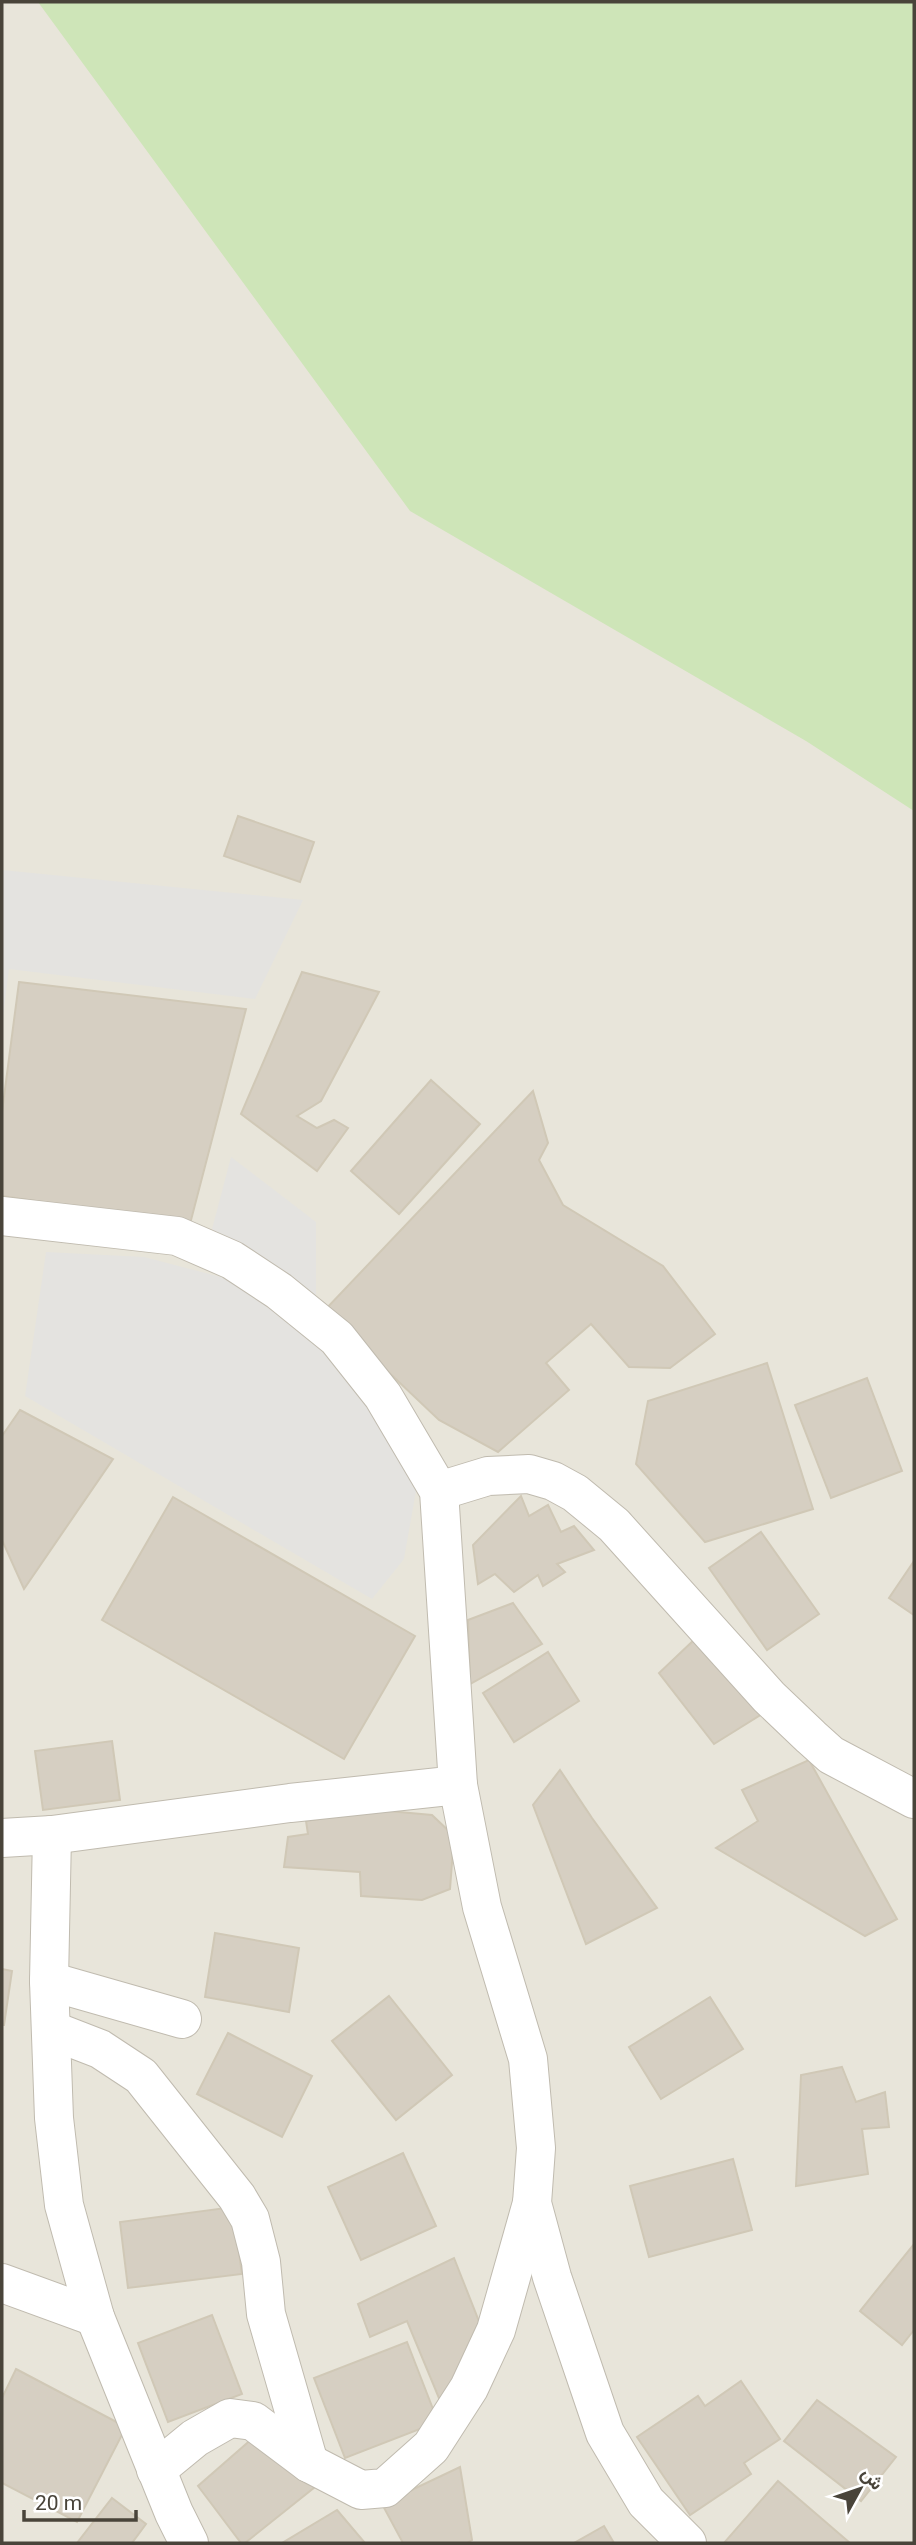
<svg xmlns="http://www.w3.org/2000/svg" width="916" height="2545" font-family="Roboto,Vazirmatn,sans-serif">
  <rect width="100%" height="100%" fill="#f5f3ec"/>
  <rect fill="#e8e5da" x="2" y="2" width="912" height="2541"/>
  <polygon fill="#cee5b8" points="38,2 914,2 914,811 806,741 410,511"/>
  <g fill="#e4e3e0">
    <polygon points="2,870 303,900 255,999 9,969 2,1025"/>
    <polygon points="231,1157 316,1222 316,1301 212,1229"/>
    <polygon points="46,1252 144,1257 240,1282 325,1344 384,1424 417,1485 404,1559 372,1599 25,1396"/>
  </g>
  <g fill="#d6cfc2" stroke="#d0c8b6" stroke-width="2">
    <polygon points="238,816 314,842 300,882 224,856"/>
    <polygon points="302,972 379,992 321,1101 297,1116 317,1128 334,1120 348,1128 317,1171 241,1114"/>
    <polygon points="19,982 246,1009 190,1224 2,1196 2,1112"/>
    <polygon points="431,1080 480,1124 399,1214 351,1171"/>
    <polygon points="533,1091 548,1143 539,1160 563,1205 663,1266 715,1334 670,1368 629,1367 591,1324 546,1363 569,1390 498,1452 439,1420 324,1311"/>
    <polygon points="767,1363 813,1509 705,1542 636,1464 648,1401"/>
    <polygon points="867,1378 902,1471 831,1498 795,1405"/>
    <polygon points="20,1410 113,1459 24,1589 2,1540 2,1436"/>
    <polygon points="521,1496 529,1516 548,1505 561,1532 574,1526 594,1550 557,1564 565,1572 543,1586 538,1575 514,1592 495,1574 478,1584 473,1545"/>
    <polygon points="173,1497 415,1636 344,1759 102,1620"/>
    <polygon points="761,1532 819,1614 767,1650 709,1568"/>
    <polygon points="914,1561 914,1615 889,1598"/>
    <polygon points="513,1603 542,1644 470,1684 468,1620"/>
    <polygon points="695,1639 762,1714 714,1744 659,1673"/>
    <polygon points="548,1652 579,1701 514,1742 483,1693"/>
    <polygon points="112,1741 120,1800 43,1810 35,1751"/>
    <polygon points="809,1760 897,1919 865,1936 716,1848 758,1821 742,1790"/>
    <polygon points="560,1770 592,1818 657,1908 586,1944 533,1805"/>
    <polygon points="366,1809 432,1815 454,1836 450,1889 422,1900 361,1896 360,1872 284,1867 288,1837 308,1834 306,1821 350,1814"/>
    <polygon points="215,1933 299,1948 289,2012 205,1997"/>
    <polygon points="2,1969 12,1971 4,2025 2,2025"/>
    <polygon points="389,1996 452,2075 396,2120 332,2041"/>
    <polygon points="710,1997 743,2049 661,2099 629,2047"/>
    <polygon points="228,2033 312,2076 282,2137 197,2094"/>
    <polygon points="842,2067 856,2102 885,2092 889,2127 862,2129 868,2174 796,2186 801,2075"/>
    <polygon points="403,2153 436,2226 361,2260 328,2187"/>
    <polygon points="733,2159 752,2230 649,2257 630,2186"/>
    <polygon points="233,2207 242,2274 128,2288 120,2222"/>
    <polygon points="914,2244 914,2330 902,2345 860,2311"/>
    <polygon points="454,2258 482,2329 441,2403 407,2321 370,2337 358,2304"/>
    <polygon points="212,2315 242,2394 168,2422 138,2343"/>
    <polygon points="407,2342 438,2422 345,2458 314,2378"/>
    <polygon points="16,2369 126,2427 77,2522 2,2483 2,2398"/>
    <polygon points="741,2381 780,2439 744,2463 751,2474 690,2515 637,2437 698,2396 705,2406"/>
    <polygon points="817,2400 896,2457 861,2501 784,2441"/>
    <polygon points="254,2437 320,2483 245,2543 241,2543 198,2486"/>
    <polygon points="460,2467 472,2540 467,2543 403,2543 382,2504"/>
    <polygon points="778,2481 850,2543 724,2543"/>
    <polygon points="112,2498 146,2524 132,2543 77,2543"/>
    <polygon points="337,2510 365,2543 282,2543"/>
    <polygon points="604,2526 614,2543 574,2543"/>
  </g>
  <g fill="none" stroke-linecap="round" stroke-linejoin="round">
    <defs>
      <g id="minor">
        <polyline points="2,1216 177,1236 232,1260 279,1291 337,1338 383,1396 439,1491 458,1785 290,1803 52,1835 2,1838"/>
        <polyline points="439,1491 488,1476 529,1474 553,1481 575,1493 614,1525 769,1697 811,1737 831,1755 914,1799"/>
        <polyline points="458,1785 482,1907 528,2059 536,2148 532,2203 552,2277 605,2433 646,2502 687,2543"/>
        <polyline points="52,1835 49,1981 54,2118 64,2205 95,2317 174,2513 189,2543"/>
        <polyline points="49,1981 182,2019"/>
        <polyline points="51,2030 100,2049 141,2076 237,2197 250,2219 261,2262 266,2314 309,2463"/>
        <polyline points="2,2283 95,2317"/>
        <polyline points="156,2470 195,2438 230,2418 253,2421 309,2463 361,2490 385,2488 431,2447 469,2388 496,2330 532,2203"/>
      </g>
    </defs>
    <use href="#minor" stroke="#c0bbaf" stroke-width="40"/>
    <use href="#minor" stroke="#fff" stroke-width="38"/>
  </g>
  <rect width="916" height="2545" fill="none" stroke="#49443a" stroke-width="7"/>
  <g transform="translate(860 2489) rotate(50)" stroke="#ffffff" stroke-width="5" paint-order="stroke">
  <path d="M0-5L12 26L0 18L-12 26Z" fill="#49443a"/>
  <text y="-10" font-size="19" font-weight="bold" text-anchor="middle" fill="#49443a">ش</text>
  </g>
  <path d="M24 2510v10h112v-10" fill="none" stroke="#49443a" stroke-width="3.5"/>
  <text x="35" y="2510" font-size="21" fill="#49443a" stroke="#ffffff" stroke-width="5" paint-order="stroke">20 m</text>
</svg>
